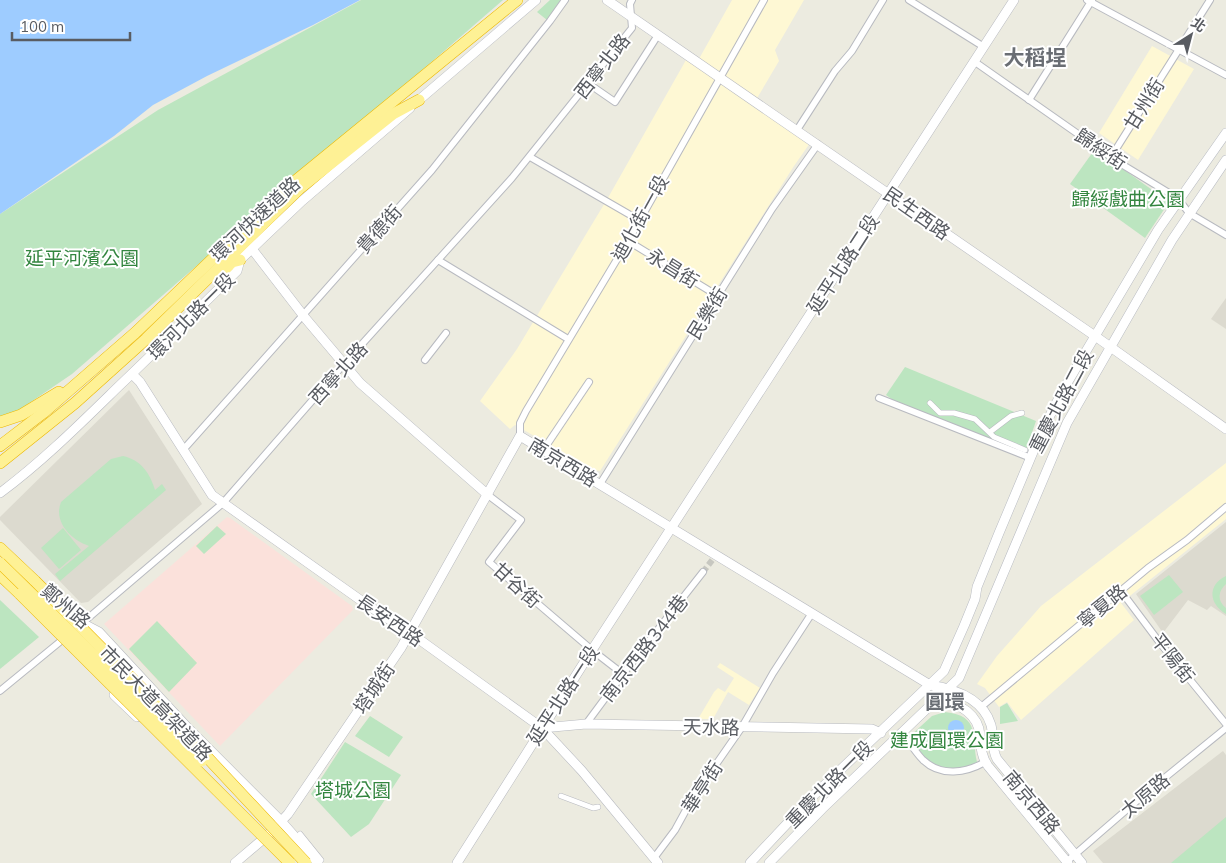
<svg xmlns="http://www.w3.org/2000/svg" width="1226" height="863" font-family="Mulish,'Noto Sans TC',sans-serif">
  <rect width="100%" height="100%" fill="#ecebe0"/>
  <g fill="#fef8d4">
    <polygon points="732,0 804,0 775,50 779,61 753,105 810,143 794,166 600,471 594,470 515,425 510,429 480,401 517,349 609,196 686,60 695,66"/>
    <polygon points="1152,46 1194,69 1138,160 1099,133"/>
    <polygon points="1226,463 1226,519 1121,603 1134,620 1021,720 1007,702 999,707 985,688 977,684 997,656 1041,606"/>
    <polygon points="720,663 760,688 749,705 728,692 713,719 698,719 714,692 718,688 725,692 734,678 717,667"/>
  </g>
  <g fill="#dcdacf">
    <polygon points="1226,298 1226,329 1211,319"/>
    <polygon points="129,390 202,504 88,602 81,603 0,520 0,517"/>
    <polygon points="1226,522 1226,616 1211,606 1207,610 1188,600 1163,633 1136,594"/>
    <polygon points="1223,751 1226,755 1226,863 1103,863 1093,851"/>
  </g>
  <polygon fill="#fbe1db" points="227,517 230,518 352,606 353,610 220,746 104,624"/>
  <g fill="#bce5c0">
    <polygon points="361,0 503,0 72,374 0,423 0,214 158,110"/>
    <polygon points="550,0 562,0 547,20 537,12"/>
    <polygon points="1095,149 1169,202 1145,238 1070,184"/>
    <polygon points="905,367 1036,421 1025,453 893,400 886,395"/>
    <path d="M123,456c18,4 27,17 32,34l7,-6 4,6 -106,91 -5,-7 34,-28c-18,-6 -36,-24 -28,-44l50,-43z"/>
    <polygon points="217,526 226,534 204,554 196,546"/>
    <polygon points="63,528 81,550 59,569 41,548"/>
    <polygon points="1169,575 1183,592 1154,615 1140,596"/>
    <path d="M1226,576v8c-8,7 -9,17 0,24v6c-17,-10 -19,-29 0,-38z"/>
    <polygon points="0,600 39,637 0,669"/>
    <polygon points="157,621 197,663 169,692 129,649"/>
    <polygon points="1007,703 1018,721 1000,724 1000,707"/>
    <path d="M945,712c36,4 26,24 32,50 -15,9 -36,9 -50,-3 -7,-6 -11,-16 -18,-22l23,-21z"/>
    <polygon points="370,716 403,737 389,757 355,736"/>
    <polygon points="345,742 401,775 369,824 351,837 311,794"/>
    <polygon points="1226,817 1226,863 1171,863"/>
  </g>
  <g fill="#9eccff">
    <polygon points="0,0 360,0 313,25 207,76 153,105 114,136 0,214"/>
    <circle cx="956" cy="728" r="8"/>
  </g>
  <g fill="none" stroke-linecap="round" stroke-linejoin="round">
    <polyline stroke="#c7c7c0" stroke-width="6" stroke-dasharray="6 3" stroke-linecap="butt" points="703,572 713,559"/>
    <defs>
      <g id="pedestrian">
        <polyline points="930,403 940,413 954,413 975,419 994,437 1025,450"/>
        <polyline points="990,432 1011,416 1022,413"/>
        <polyline points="561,796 593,808 598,807"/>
        <polyline points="300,834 321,860 317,863"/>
      </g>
      <g id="minor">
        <polyline points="909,0 984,47"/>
        <polyline points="1087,0 1226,75"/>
        <polyline points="975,62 1118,162 1169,193 1179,200 1189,213 1226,235"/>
        <polyline points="589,84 615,102 658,35"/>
        <polyline points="1029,100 1092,0"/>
        <polyline points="797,130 835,71 852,51 883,0"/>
        <polyline points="530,157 639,220"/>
        <polyline points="1111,157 1210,0"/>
        <polyline points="628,241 718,296"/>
        <polyline points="438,260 568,339"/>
        <polyline points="425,360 446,333"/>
        <polyline points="879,398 1031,458"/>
        <polyline points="520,436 520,423 526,411 628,241 764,0"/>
        <polyline points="544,449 589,382"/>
        <polyline points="183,450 432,170 550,21 565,0"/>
        <polyline points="600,484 772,209 818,144"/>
        <polyline points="488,495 521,520 489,562 592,650 623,674"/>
        <polyline points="1121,591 1160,643 1226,724"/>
        <polyline points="80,625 223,503 344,364 512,178 632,28 630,4 632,0"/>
        <polyline points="0,691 67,636"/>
        <polyline points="981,707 1148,568 1187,540 1226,507"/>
        <polyline points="586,724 623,674 703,572"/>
        <path d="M901,732c8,9 14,20 22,28 18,17 43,13 62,2"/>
        <polyline points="654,858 675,830 692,799 742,727 773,673 812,613"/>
        <polyline points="1065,863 1146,793 1226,728"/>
      </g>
      <g id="tertiary">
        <polyline points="607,0 1095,336 1226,429"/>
        <polyline points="252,249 306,319 360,383 488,495"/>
        <polyline points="132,374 140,382 212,495 366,604 420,640 542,728 582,771 658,863"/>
        <path d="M0,493c43,-32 81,-70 119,-107 40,-38 79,-77 118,-115l3,-11 21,-20 41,-39 108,-93"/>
        <polyline points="78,621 99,632 187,727 281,821 318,863"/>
        <polyline points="114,695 137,717"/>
        <polyline points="542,728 586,724 872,729 881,733"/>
        <polyline points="235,863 268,835 288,814 401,648 520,436 930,685"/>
        <polyline points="457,863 592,650 1014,0"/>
      </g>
      <g id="secondary">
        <polyline points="419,100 536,0"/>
        <path d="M930,685c25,4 53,13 61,40 3,12 0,23 6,34l85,104"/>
        <path d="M936,693l3,4c19,8 39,15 41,38 1,12 1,21 8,31l80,97"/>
        <polyline points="750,863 814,795 944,671 964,626 975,599 977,587 999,533 1041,433 1063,390 1158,230 1226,133"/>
        <polyline points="769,863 822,809 959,678 1067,423 1172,240 1226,160"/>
      </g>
      <g id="trunk">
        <polyline points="223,271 232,262 240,260"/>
        <polyline points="0,422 21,415 59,392"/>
        <polyline points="0,446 43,413 135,333 288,187 517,0"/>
        <polyline points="0,463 75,403 146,339 299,189 393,114 419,100"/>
        <polyline points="0,548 35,581"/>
        <polyline points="0,575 20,594"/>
      </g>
    </defs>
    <use href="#pedestrian" stroke="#b8bac0" stroke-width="6"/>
    <use href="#minor" stroke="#b8bac0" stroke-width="8"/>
    <use href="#tertiary" stroke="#b8bac0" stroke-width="10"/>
    <use href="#secondary" stroke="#b9bcc3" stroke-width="10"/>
    <use href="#trunk" stroke="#edb800" stroke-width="12"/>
    <use href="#pedestrian" stroke="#fff" stroke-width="5"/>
    <use href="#minor" stroke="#fff" stroke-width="6"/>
    <use href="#tertiary" stroke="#fff" stroke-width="9"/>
    <use href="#secondary" stroke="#fff" stroke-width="9"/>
    <use href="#trunk" stroke="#fef195" stroke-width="11"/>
    <defs>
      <g id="trunk-bridge">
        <polyline points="0,563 202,761"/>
        <polyline points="35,581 163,710 306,863"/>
        <polyline points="20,594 290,863"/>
      </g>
    </defs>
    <use href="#trunk-bridge" stroke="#edb800" stroke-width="12" stroke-linecap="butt"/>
    <use href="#trunk-bridge" stroke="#fef195" stroke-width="11"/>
  </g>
  <g text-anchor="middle" stroke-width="4" stroke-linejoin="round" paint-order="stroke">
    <g font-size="19" fill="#595c62" stroke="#fff">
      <text transform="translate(602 66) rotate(-52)" y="7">西寧北路</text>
      <text transform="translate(1144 104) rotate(-58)" y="7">甘州街</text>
      <text transform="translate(1101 149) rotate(34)" y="7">歸綏街</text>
      <text transform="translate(917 213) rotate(35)" y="7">民生西路</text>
      <text transform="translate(640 218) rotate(-61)" y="7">迪化街一段</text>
      <text transform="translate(255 219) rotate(-43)" y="7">環河快速道路</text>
      <text transform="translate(379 229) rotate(-48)" y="7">貴德街</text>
      <text transform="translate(843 264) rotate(-57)" y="7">延平北路二段</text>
      <text transform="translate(673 268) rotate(32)" y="7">永昌街</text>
      <text transform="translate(707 313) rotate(-58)" y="7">民樂街</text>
      <text transform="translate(191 316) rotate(-45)" y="7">環河北路一段</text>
      <text transform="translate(338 373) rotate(-48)" y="7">西寧北路</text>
      <text transform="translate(1061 401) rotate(-62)" y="7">重慶北路二段</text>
      <text transform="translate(563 462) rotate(31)" y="7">南京西路</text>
      <text transform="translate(517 585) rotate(42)" y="7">甘谷街</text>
      <text transform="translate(66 606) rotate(40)" y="7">鄭州路</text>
      <text transform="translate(1102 606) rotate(-39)" y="7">寧夏路</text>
      <text transform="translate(390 620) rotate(34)" y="7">長安西路</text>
      <text transform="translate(644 648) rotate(-52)" y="7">南京西路344巷</text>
      <text transform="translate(1173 658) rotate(52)" y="7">平陽街</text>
      <text transform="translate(374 688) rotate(-56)" y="7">塔城街</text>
      <text transform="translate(563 695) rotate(-57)" y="7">延平北路一段</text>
      <text transform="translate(156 703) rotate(46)" y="7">市民大道高架道路</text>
      <text transform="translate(711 727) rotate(1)" y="7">天水路</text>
      <text transform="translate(829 784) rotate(-45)" y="7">重慶北路一段</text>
      <text transform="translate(702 787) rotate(-57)" y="7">華亭街</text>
      <text transform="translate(1145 795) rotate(-40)" y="7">太原路</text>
      <text transform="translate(1032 802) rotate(50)" y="7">南京西路</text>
    </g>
    <g font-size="19" fill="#348640" stroke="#fff">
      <text x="1128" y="206">歸綏戲曲公園</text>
      <text x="82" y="265">延平河濱公園</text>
      <text x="947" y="747">建成圓環公園</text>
      <text x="353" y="797">塔城公園</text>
    </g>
    <g font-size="20" font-weight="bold" fill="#6a6e74" stroke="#fff">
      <text x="945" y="709">圓環</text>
    </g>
    <g font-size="21" font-weight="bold" fill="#6a6e74" stroke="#fff">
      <text x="1035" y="65">大稻埕</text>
    </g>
  </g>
  <g transform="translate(1191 35) rotate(36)" stroke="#ffffff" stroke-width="4" paint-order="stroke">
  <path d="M0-4L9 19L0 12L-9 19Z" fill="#595c62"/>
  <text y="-8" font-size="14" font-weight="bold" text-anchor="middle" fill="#595c62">北</text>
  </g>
  <path d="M12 32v8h118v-8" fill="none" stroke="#595c62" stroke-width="2.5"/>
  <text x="20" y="32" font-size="15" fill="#595c62" stroke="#ffffff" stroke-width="4" paint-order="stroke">100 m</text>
</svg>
